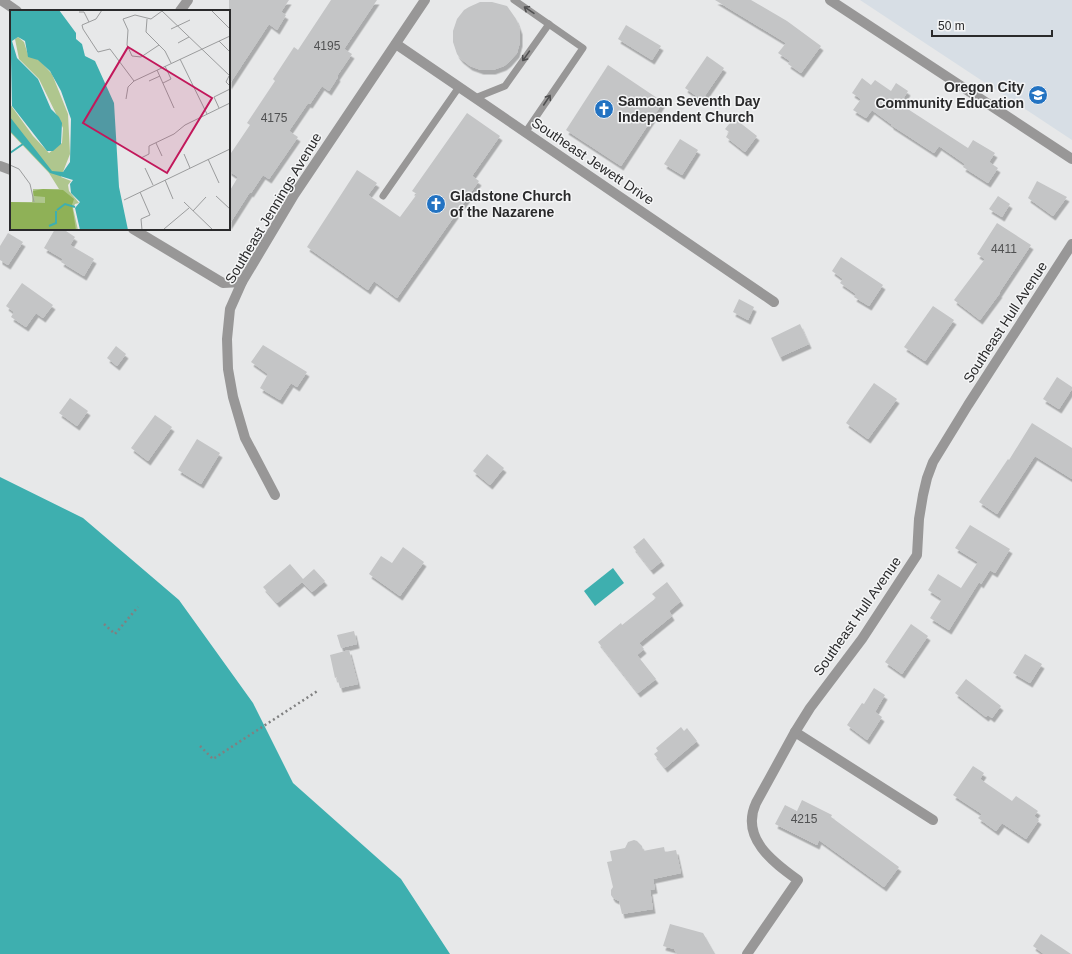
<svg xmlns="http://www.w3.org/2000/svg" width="1072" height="954" font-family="Arial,sans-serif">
  <defs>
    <filter id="shadow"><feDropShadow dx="2.5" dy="4.5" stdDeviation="0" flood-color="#0004"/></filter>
  </defs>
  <rect width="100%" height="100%" fill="#e7e8e9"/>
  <polygon fill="#d7dee5" points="860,0 1072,0 1072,140 937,51"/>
  <g fill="#3eafaf">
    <polygon points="0,477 83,518 179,600 253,703 293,783 401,879 450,954 0,954"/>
    <polygon points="613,568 624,583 595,606 584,591"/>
  </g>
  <g fill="#c4c5c6" filter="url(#shadow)">
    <polygon points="229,0 289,0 281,12 286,15 277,30 269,24 229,85"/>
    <polygon points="331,0 377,0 344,49 352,54 337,76 338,77 329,91 322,86 310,104 308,103 289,131 298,137 269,179 263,175 251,193 250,192 229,225 229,192 238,177 229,171 229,156 250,125 247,123 275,81 273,79 294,47 298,50"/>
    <polygon points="715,0 751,0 787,21 821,46 801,73 788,64 790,61 778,53 786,43"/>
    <polygon points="480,2 492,2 507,6 516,19 520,30 520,42 517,53 509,62 504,66 493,70 481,70 470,66 461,59 457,54 453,42 453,31 457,19 464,10 469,7"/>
    <polygon points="626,25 661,46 652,60 618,39"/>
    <polygon points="707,56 724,68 702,100 685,88"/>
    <polygon points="608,65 663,102 621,166 566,130"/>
    <polygon points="862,78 871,85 875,80 891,91 896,83 908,91 900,104 968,148 973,140 995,153 989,162 998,168 988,183 963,167 965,164 939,146 934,153 891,125 891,124 872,110 866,118 853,110 861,99 852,93"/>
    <polygon points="467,113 500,136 472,176 479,181 397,298 374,281 368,290 307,247 357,170 377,183 368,195 400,217 417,194 412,191"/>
    <polygon points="734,118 757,136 745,152 726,137 729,132 725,129"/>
    <polygon points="680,139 698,150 682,175 664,164"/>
    <polygon points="1037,181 1067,197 1053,216 1028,198"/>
    <polygon points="998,196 1010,204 1002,217 989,209"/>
    <polygon points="997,223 1031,245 999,293 1000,293 980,320 954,300 985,259 977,254"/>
    <polygon points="55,229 63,229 75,237 70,245 94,259 84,276 61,262 63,259 44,248"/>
    <polygon points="8,233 23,242 8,265 0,260 0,246"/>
    <polygon points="841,257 883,285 869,306 854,297 856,294 840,283 843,279 832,271"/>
    <polygon points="22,283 53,305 43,318 36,313 26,327 11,317 14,312 6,306"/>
    <polygon points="739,299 754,307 748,320 733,312"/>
    <polygon points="933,306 954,320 925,361 904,347"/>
    <polygon points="800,324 809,344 780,357 771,338"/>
    <polygon points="263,345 307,372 297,387 291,383 280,400 260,388 268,374 251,362"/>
    <polygon points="116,346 126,354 117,366 107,358"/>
    <polygon points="1057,377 1072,387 1072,389 1059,409 1043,399"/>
    <polygon points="874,383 897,399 868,439 846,423"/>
    <polygon points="70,398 88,411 77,426 59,413"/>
    <polygon points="155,415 172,427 148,461 131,448"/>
    <polygon points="1032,423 1072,448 1072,479 1035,456 997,514 979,502 1008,459 1009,460"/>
    <polygon points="197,439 220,453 201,484 178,470"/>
    <polygon points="487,454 504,468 490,485 473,471"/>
    <polygon points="970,525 1010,549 995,573 990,570 981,584 979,582 949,630 930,618 942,599 928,590 938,574 961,588 978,562 955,548"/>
    <polygon points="644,538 662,561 651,570 633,547"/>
    <polygon points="403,547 424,562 400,596 369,574 381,556 392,563"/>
    <polygon points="290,564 303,579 314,569 325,581 312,592 302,582 277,603 263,587"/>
    <polygon points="667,582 681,601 669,611 672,616 639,643 644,649 637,655 656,679 638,693 598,642 621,623 622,625 656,598 652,594"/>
    <polygon points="911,624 928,636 902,674 885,662"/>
    <polygon points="354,631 357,644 341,648 337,635"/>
    <polygon points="349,650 358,684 340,688 337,677 335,678 330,655"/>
    <polygon points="1025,654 1042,664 1030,683 1013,673"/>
    <polygon points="966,679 1001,706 992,718 988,715 986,717 955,693"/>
    <polygon points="874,688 885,695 875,712 882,717 867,740 847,725 862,703 864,704"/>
    <polygon points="681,727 684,731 687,728 697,741 665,768 654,754 658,751 656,748"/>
    <polygon points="973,766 984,773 980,779 1012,801 1016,796 1038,811 1034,816 1039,820 1026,839 1002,823 996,831 978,818 982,814 953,795"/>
    <polygon points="802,800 832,815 831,817 899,867 884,887 819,840 817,845 775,824 785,805 797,811"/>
    <polygon points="634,840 637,841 642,846 643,851 664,847 665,852 676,850 681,873 653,879 655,889 650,890 653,909 622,914 619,901 613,898 611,895 611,890 613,887 607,862 612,861 610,851 625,848 628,842"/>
    <polygon points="670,924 703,933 715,954 677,954 674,949 663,946"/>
    <polygon points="1041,934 1071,954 1044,954 1033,946"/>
  </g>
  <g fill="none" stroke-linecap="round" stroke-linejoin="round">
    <g stroke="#808081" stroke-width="2.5" stroke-dasharray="2 3" stroke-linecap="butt">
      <polyline points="104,624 115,634 138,607"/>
      <polyline points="200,746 213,759 319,690"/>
    </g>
    <g stroke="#989797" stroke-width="7">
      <polyline points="514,0 583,48 525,133"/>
      <polyline points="475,98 505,86 549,24"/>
      <polyline points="383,196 459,87"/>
    </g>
    <g stroke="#989797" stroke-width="10">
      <polyline points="1,0 17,11"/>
      <polyline points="830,0 1072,159"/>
      <polyline points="180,11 188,0"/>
      <polyline points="396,44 774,302"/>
      <polyline points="0,166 11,170"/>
      <polyline points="133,229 223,283 242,282"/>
      <polyline points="275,495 245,438 233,397 228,369 227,339 230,309 242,282 294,195 425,0"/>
      <polyline points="795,732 933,820"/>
      <path d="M747,954l51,-74c-25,-18 -58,-42 -42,-77l39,-71 15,-24 52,-69 55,-84 2,-36 4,-24 4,-17 6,-16 35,-57 104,-161"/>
    </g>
  </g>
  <defs><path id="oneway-shaft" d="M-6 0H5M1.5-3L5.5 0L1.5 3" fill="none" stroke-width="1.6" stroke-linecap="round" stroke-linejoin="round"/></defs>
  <g stroke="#505051">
    <use href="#oneway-shaft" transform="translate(529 10) rotate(-146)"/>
    <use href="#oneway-shaft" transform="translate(526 56) rotate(125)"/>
    <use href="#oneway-shaft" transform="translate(547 100) rotate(-56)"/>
  </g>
  <defs>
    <symbol id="school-disc" viewBox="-11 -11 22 22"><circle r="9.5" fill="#2373c2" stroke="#f4f5f6"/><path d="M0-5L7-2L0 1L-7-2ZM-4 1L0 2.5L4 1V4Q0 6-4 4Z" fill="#fff"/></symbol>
    <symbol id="church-disc" viewBox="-11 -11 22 22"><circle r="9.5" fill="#2373c2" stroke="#f4f5f6"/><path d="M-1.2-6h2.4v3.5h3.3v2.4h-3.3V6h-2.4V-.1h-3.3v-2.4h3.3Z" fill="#fff"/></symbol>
  </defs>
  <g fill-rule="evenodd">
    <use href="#school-disc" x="1027" y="84" width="22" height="22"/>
    <use href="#church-disc" x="593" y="98" width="22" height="22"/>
    <use href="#church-disc" x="425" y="193" width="22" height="22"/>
  </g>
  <g text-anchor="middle" stroke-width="3" stroke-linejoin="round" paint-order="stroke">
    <g font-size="12" fill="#505152">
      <text x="327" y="50">4195</text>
      <text x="274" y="122">4175</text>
      <text x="1004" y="253">4411</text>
      <text x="804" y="823">4215</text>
    </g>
    <g font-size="14" font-weight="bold" fill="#2a2a2b" stroke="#f4f5f6" text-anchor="start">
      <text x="1024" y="92" text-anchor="end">Oregon City<tspan x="1024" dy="16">Community Education</tspan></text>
      <text x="618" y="106">Samoan Seventh Day<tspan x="618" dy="16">Independent Church</tspan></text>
      <text x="450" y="201">Gladstone Church<tspan x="450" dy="16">of the Nazarene</tspan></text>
    </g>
    <g font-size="14" fill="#2a2a2b" stroke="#f4f5f6">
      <text transform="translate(593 161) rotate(34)" y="5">Southeast Jewett Drive</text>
      <text transform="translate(273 208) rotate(-59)" y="5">Southeast Jennings Avenue</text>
      <text transform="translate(1005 322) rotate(-57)" y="5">Southeast Hull Avenue</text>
      <text transform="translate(857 616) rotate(-55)" y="5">Southeast Hull Avenue</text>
    </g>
  </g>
  <g transform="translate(10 10)">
    <rect width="220" height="220" fill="#e7e8e9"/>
    <path d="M8,27l6,5 4,13 11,5 13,14 16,40 2,40 -9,23 10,4 -3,4 1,6 10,12 -4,1 -2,4 5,22h-68v-28h22l1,-13h26l-10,-16 -39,-41v-28l23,32 16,17 13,-10 1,-15 -24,-49 -20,-20 -4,-20z" fill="#afc68e"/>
    <path d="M33,179l20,1 11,9 -2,6 4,25h-66v-28l35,1v-6l-11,-1 -1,-5z" fill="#8fb157"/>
    <path d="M0,0h49l17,23v6l6,5 3,12 10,5 19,42 5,84 9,43h-48l-5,-22 5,-6 -9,-9 -1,-9 3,-4 -23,-7 -40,-42v-14l42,54 11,1 7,-10 1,-43 -10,-28 -11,-20 -12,-11 -10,-3 -3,-16 -7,-4 -6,4 5,17 21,21 13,30 8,8 3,6 -1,21 -8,7h-6l-35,-45z" fill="#3eafaf"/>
    <path fill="none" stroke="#3eafaf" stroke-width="2" d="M0,143l13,-9M47,200l8,-6 10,3M39,216l7,-3v-12"/>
    <path fill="none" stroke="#9b9c9d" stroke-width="1" d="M92,0l-6,9 -14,6 1,4 15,23 12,-3 24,32M201,0l19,19M152,1l68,65M69,2h5l5,10M137,9l-1,13 19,19 6,12M161,19l19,-9M209,31l11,11M168,33l11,-6M149,35l-18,12 -9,-1 -5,-11 1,-15 -5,-11 12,-4 16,4 11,-8M170,49l27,55M147,60l17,38M219,66l-3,6 4,4M139,71l11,-5M153,73l8,-4 -6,-13M116,89l2,-12 6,-6 96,-45M209,98l-5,-11 16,-8M146,133l6,13M174,144l6,14M131,148l8,-4v-8l25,-12 11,-9 45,-22M198,149l11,24M0,155l9,4 11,15 4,18M135,158l8,17M155,170l8,19M130,182l10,23 -9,4 1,11M206,186l14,13M114,190l106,-51M174,192l29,28M183,201l13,-14M154,219l25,-21"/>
    <path fill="#c2185b" fill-opacity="0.15" stroke="#c2185b" stroke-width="2" d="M118,37l84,51 -45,75 -84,-50z"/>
    <rect width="220" height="220" fill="none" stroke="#2a2a2b" stroke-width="2"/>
  </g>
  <path d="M932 30v6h120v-6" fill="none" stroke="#2a2a2b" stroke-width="2"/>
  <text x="938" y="30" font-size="12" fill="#2a2a2b" stroke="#f4f5f6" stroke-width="3" paint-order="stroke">50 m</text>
</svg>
